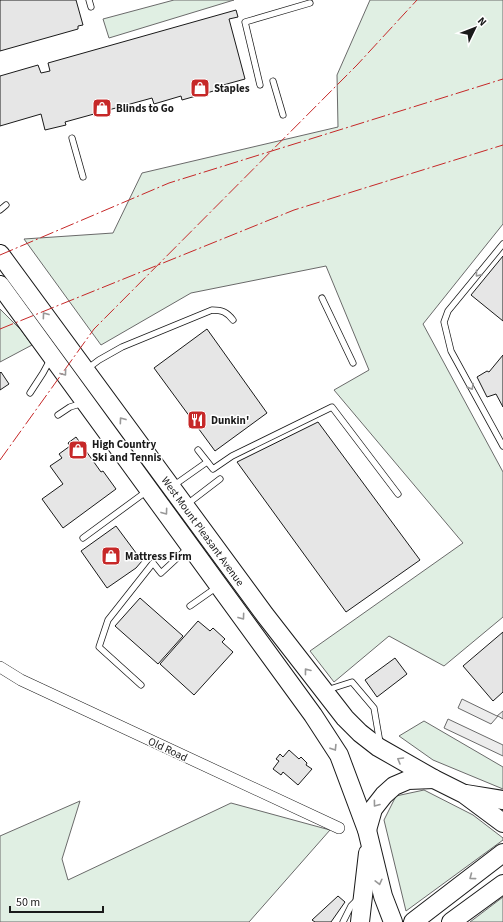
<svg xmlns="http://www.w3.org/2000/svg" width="503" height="922" font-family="'Source Sans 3',sans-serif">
  <rect width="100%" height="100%" fill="#fff"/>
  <g fill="#e0efe3" stroke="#6a6a6a">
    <polygon points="174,0 234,0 109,38 103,19"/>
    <polygon points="370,0 503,0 503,224 423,324 503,472 503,617 444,666 389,636 334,682 310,651 463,543 334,390 369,370 326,266 191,293 101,345 24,239 113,233 142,173 338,127 337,75"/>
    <polygon points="0,309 21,330 32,345 0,362"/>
    <polygon points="424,721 503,767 503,789 433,760 399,736"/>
    <polygon points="424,790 473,815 503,838 503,840 406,911 384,820 396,796"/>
    <polygon points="80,801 62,859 68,880 231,803 330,830 249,922 0,922 0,836"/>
    <polygon points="503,897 503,922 470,922"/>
  </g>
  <g fill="#ededed" stroke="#6a6a6a">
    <polygon points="462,699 497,716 503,711 503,719 498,716 491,724 458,708"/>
    <polygon points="448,719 503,745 503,756 444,728"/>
  </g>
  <g fill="#e6e6e6" stroke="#1a1a1a">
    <polygon points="0,0 76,0 83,25 78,26 78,29 0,51"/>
    <polygon points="236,10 238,17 229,19 245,79 216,87 217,90 182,100 181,96 154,104 152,98 65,122 66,125 45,130 41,114 0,126 0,76 38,65 41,73 50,71 48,63"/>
    <polygon points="503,256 503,321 471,295"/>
    <polygon points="207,329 267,413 215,451 154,368"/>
    <polygon points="503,355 503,407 496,394 487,397 477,377 487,371 489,372"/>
    <polygon points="1,372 9,384 0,390 0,373"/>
    <polygon points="318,422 420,560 346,612 237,462"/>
    <polygon points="76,437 101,472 103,471 116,489 63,528 42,499 63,484 50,466 62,458 59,454 70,446 68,443"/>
    <polygon points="116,526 142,561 136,568 107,588 81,551"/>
    <polygon points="140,598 183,636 158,664 115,626"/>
    <polygon points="198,621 210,631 213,628 225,639 222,642 233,652 194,695 160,664"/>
    <polygon points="503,632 503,692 493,701 463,666"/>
    <polygon points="395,658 407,674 377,697 365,680"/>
    <polygon points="289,750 299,759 301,757 307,763 306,765 312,769 298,785 283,772 281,775 273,769 279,761 276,759 280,754 283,757"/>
    <polygon points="338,896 345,902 331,922 315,922 312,920"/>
  </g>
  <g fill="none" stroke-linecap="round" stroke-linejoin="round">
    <defs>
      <g id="service">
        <polyline points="89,0 91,7"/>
        <polyline points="273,81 283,115"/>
        <polyline points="260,85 245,22 310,3"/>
        <polyline points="72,138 83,177"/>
        <polyline points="0,210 6,205"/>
        <polyline points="503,244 448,311 444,322 451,351 503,446"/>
        <polyline points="322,298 353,363"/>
        <path d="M87,369l12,-9 23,-13 90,-37c10,0 15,2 21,10"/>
        <polyline points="30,393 43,373 50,360"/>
        <polyline points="58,415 70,407 83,403"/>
        <polyline points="198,450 213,469 232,456 332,407 398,494"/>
        <polyline points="173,486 207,462"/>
        <polyline points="186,505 220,479"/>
        <polyline points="83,538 147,491"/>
        <polyline points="190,606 217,587"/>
        <polyline points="141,685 99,647 108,620 153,563 161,573 188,548"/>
        <polyline points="327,690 352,682 374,708 380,743"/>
        <polyline points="343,922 351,906 357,900"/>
      </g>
      <polyline id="minor" points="0,667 21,680 339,828"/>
      <g id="primary">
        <polyline points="0,254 265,615 345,718 360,733 378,747 434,779 464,794 503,823"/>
        <polyline points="0,285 313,715 339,755 367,830 383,896 393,922"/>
        <polyline points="466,794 503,800"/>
        <polyline points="367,830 373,809 384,795 394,786 408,780 434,779"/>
        <polyline points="360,922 368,853"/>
        <polyline points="413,922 503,853"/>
        <polyline points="451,922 503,884"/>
      </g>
    </defs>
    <use href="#service" stroke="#1a1a1a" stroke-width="7"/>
    <use href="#minor" stroke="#1a1a1a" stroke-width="12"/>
    <use href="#primary" stroke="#1a1a1a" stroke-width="20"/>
    <use href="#service" stroke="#fff" stroke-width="5.5"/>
    <use href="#minor" stroke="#fff" stroke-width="11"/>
    <use href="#primary" stroke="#fff" stroke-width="18"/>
    <g stroke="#c62828" stroke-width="1" stroke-dasharray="14 3 2 3" stroke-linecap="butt">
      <polyline points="0,255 169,183 503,79"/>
      <polyline points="0,329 294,210 503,145"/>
      <polyline points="0,460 94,329 357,65 417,0"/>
    </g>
  </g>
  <defs><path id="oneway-chevron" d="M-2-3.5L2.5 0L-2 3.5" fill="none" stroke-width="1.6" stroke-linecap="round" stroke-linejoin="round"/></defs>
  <g stroke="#989898">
    <use href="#oneway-chevron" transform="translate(478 274) rotate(129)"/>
    <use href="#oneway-chevron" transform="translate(45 315) rotate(-126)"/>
    <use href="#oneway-chevron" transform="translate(64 373) rotate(54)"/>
    <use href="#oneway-chevron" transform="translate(471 387) rotate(61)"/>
    <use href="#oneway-chevron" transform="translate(122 420) rotate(-126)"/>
    <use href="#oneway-chevron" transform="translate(165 512) rotate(54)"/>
    <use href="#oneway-chevron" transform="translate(242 617) rotate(54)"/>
    <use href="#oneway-chevron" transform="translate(307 671) rotate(-128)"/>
    <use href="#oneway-chevron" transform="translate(334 748) rotate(58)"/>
    <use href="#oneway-chevron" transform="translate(400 760) rotate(-150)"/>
    <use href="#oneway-chevron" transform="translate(376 804) rotate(127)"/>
    <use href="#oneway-chevron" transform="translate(472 877) rotate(143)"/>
    <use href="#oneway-chevron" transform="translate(379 882) rotate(76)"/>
  </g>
  <defs>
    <symbol id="shop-square" viewBox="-11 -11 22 22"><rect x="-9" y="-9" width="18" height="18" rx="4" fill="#c62828" stroke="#fff"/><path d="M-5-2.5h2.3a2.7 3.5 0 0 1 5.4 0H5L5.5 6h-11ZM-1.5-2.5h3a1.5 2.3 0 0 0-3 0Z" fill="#fff"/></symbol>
    <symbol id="restaurant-square" viewBox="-11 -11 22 22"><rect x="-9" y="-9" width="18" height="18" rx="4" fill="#c62828" stroke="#fff"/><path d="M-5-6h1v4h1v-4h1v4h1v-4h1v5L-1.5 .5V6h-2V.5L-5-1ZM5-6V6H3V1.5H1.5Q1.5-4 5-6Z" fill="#fff"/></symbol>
  </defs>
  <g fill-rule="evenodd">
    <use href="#shop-square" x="189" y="77" width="22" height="22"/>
    <use href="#shop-square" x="91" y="97" width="22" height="22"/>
    <use href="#restaurant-square" x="186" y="409" width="22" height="22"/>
    <use href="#shop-square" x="67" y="439" width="22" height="22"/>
    <use href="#shop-square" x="100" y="545" width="22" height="22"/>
  </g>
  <g text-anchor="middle" stroke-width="3" stroke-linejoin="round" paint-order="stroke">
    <g font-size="11" font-weight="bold" fill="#1a1a1a" stroke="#fff" text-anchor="start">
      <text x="214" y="92">Staples</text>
      <text x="116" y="112">Blinds to Go</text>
      <text x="211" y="424">Dunkin'</text>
      <text x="92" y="448">High Country<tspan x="92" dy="13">Ski and Tennis</tspan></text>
      <text x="125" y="560">Mattress Firm</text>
    </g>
    <g font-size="11" fill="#1a1a1a" stroke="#fff">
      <text transform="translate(203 531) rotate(54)" y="4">West Mount Pleasant Avenue</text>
      <text transform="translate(168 749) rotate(25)" y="4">Old Road</text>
    </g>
  </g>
  <g transform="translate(475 28) rotate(47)" stroke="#ffffff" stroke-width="3" paint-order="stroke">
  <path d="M0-3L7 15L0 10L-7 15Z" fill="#1a1a1a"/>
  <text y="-6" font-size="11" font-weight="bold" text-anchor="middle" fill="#1a1a1a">N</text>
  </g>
  <path d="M10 906v6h93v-6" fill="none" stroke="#1a1a1a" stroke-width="2"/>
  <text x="16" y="906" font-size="12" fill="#1a1a1a" stroke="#ffffff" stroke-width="3" paint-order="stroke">50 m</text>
</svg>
